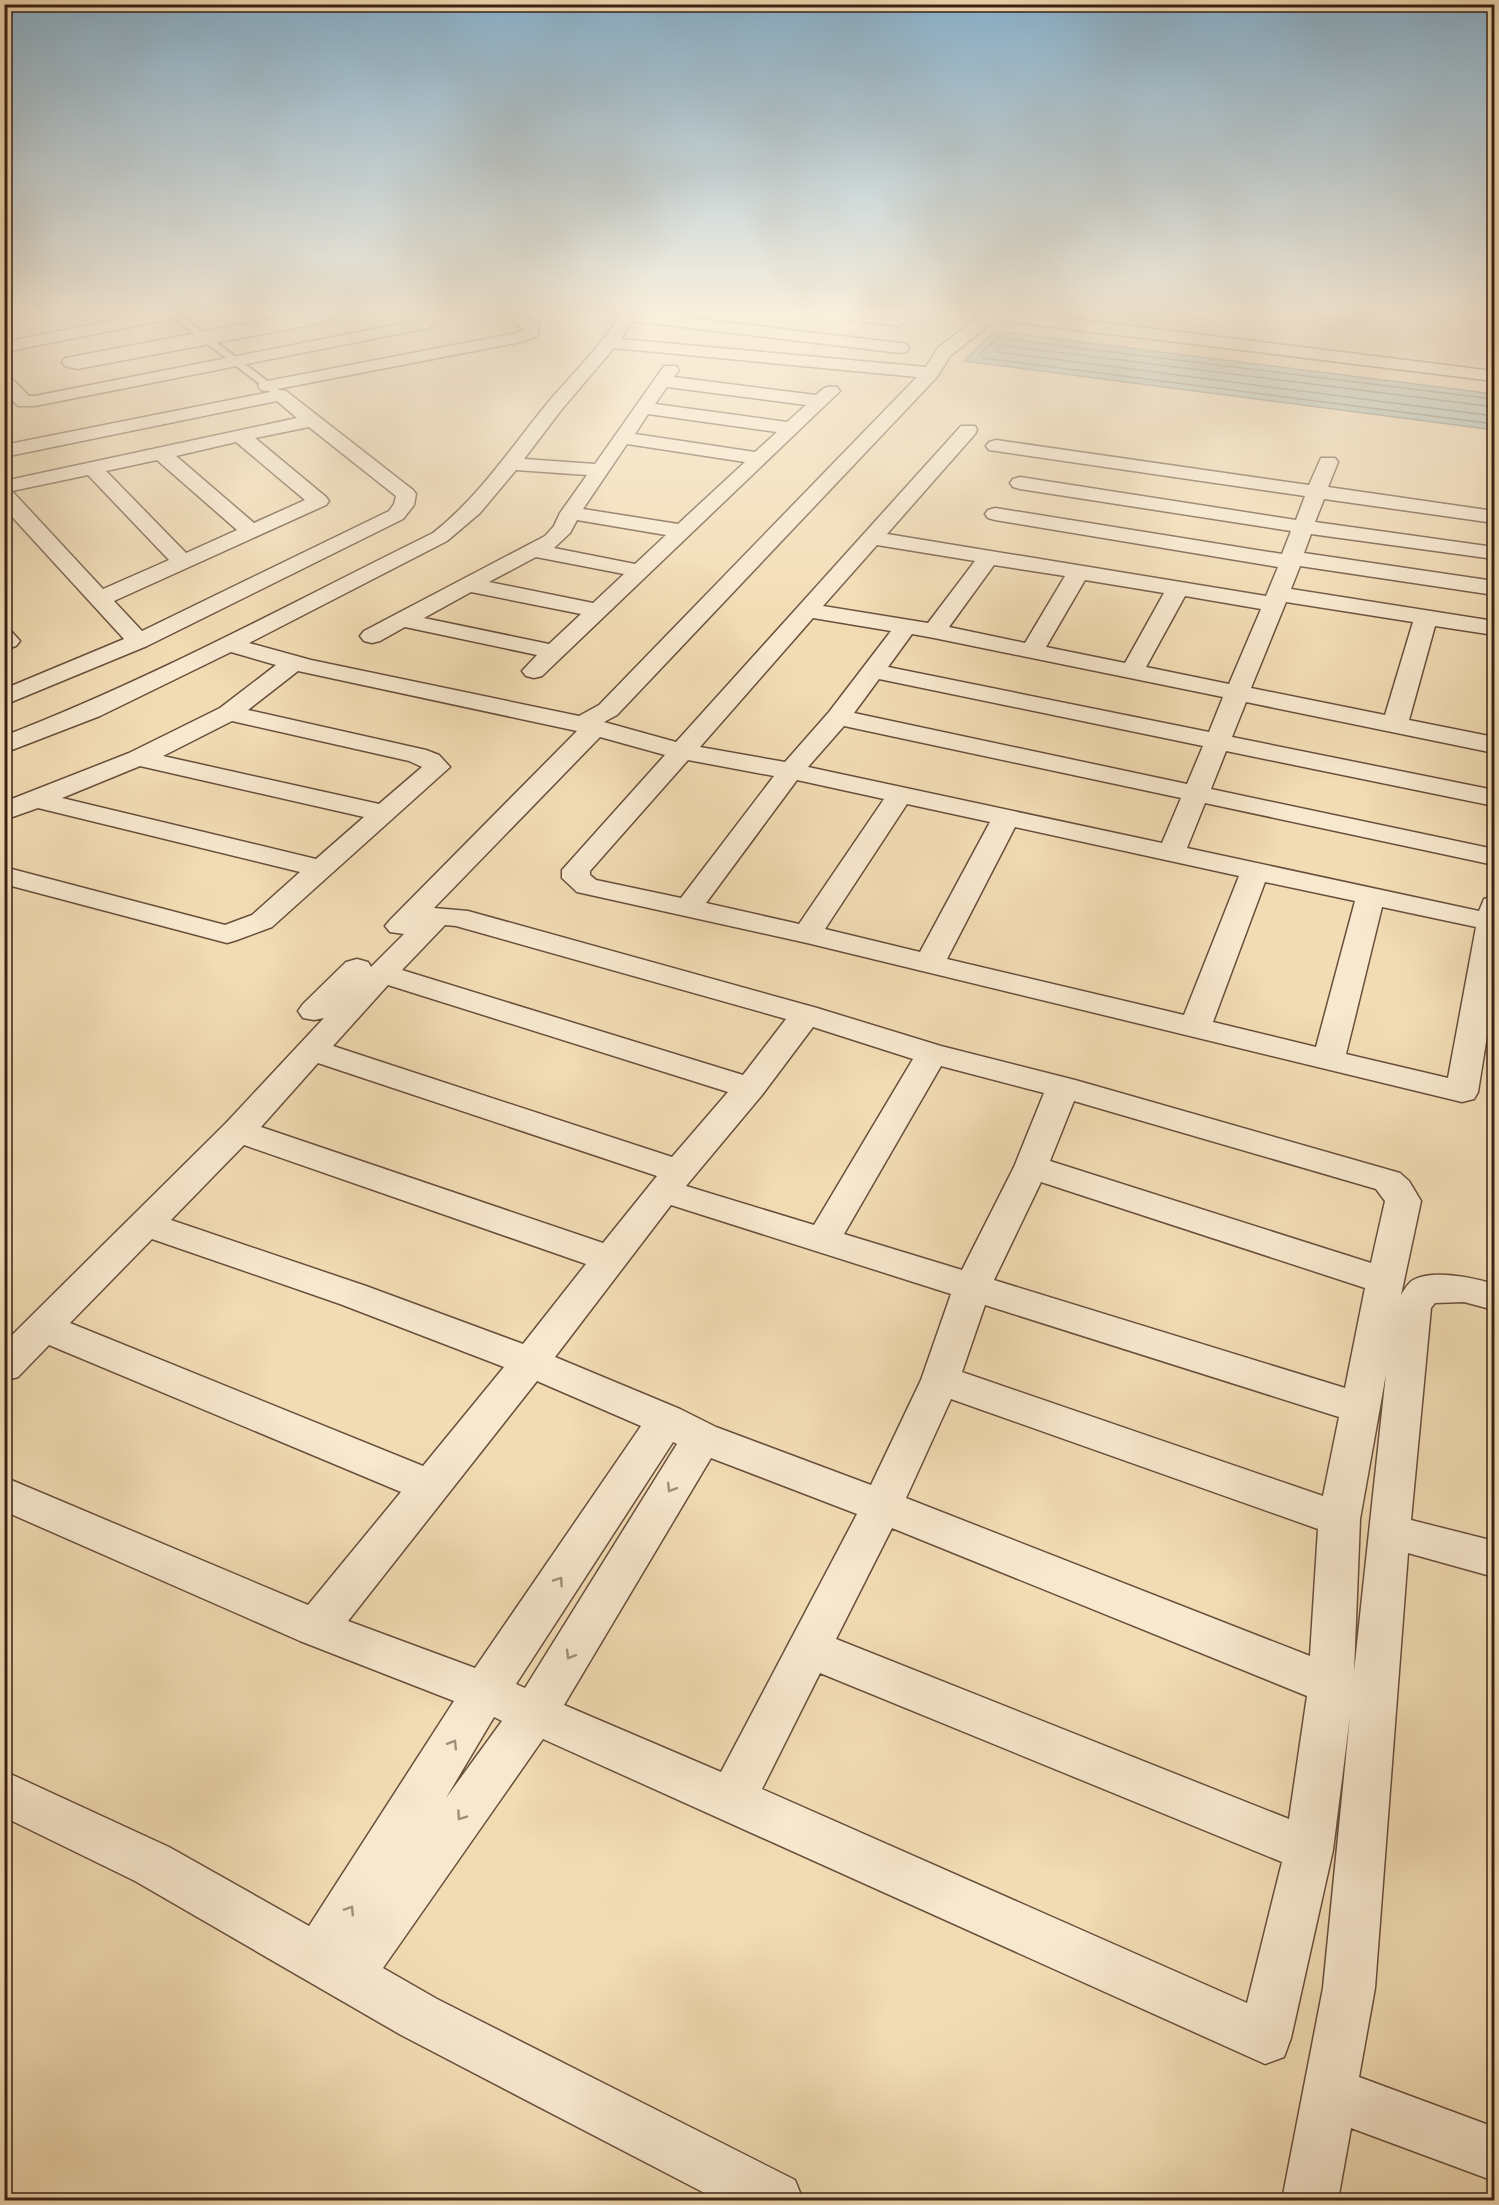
<svg xmlns="http://www.w3.org/2000/svg" width="1499" height="2205" font-family="'IM FELL Great Primer',serif">
  <rect width="100%" height="100%" fill="#f2dcb4"/>
  <filter id="stains"><feTurbulence type="fractalNoise" baseFrequency=".00333" numOctaves="4"/><feColorMatrix values="0 0 0 0 .2 0 0 0 0 .09 0 0 0 0 .02 0 0 0 .5 -.17"/></filter>
  <radialGradient id="worn" r=".72"><stop offset=".6" stop-color="#630" stop-opacity="0"/><stop offset="1" stop-color="#630" stop-opacity=".3"/></radialGradient>
  <polygon fill="#9dbab5" stroke="#757c75" stroke-width="1.5" points="995,331 1494,394 1494,430 964,361"/>
  <g fill="none" stroke-linecap="round" stroke-linejoin="round">
    <g stroke="#6c6d64" stroke-width="1.5">
      <polyline points="1494,399 998,338 980,354 983,358 1494,424"/>
      <polyline points="1494,407 1001,345 997,349 999,352 1494,416"/>
    </g>
    <defs>
      <polygon id="lane" points="170,315 180,315 283,393 283,397 277,397"/>
      <g id="street">
        <polygon points="139,315 174,315 166,320 4,352 4,342"/>
        <polygon points="292,315 331,317 329,320 321,323 77,369 65,366 62,362 65,358 71,357"/>
        <polygon points="408,315 428,315 436,323 428,328 35,406 18,406 4,392 4,376 10,377 29,396 35,396 414,321"/>
        <polygon points="504,315 524,315 538,323 539,332 537,336 521,342 267,391 261,390 258,386 261,382 267,381 516,333 523,329"/>
        <path d="M620,315h44l236,28 6,1 3,4 -3,4 -6,1 -268,-32 -11,18 305,28 11,-18 43,-34h60l454,56v10l-499,-61 -45,36 -13,21 -320,338 -13,7 72,20 285,-316h14l2,4 -2,4 -88,100 379,62 12,-29 -283,-47 -7,-2 -3,-4 3,-4 7,-2 287,46 9,-23 -271,-42 -7,-2 -3,-4 3,-4 7,-2 276,43 9,-24 -316,-46 -3,-4 3,-4 7,-2 313,45 12,-27h14l3,4 -10,25 166,24v12l-170,-24 -9,23 179,25v12l-183,-25 -7,19 190,28v14l-194,-29 -9,23 203,32v14l-59,-9 -26,94 85,17v16l-248,-51 -14,35 262,53v16l-268,-55 -15,38 283,60v16l-289,-62 -18,45 292,63 5,-12 10,-3v96l-16,100 -4,7 -12,3 -655,-159 -230,-51 -15,-14v-8l103,-115 -65,-18 -166,171 34,3 349,97 124,38 134,34 325,93 9,8 12,20 -20,94c3,-5 7,-12 12,-15 21,-11 60,-2 81,4v26l-30,-8 -29,1 -4,5 -20,212 83,21v36l-86,-24 -33,435 -16,89 135,50v54l-143,-53 -13,72h-56l41,-212 27,-272 -17,134 -42,188 -7,19 -19,7 -722,-325 -160,229 54,31 358,181 8,20h-85l-317,-165 -266,-154 -131,-64v-46l165,76 140,79 145,-225 -154,-60 -296,-130v-34l304,128 93,-113 -352,-147 -31,32 -14,4v-38l222,-220 98,-105 -10,2 -11,-2 -5,-7 5,-7 43,-42 11,-3 11,3 3,5 33,-33 -14,-2 -5,-6 5,-6 187,-189 -279,-60 -50,39 178,40 13,5 11,12 -178,160 -35,13 -10,3 -223,-59v-17l221,58 27,-10 48,-43 -262,-64 -34,12v-18l125,-49 91,-45 56,-43 -45,-13 -131,64 -96,37v-17c148,-57 287,-133 429,-203 48,-38 78,-86 117,-133 24,-28 50,-53 70,-85zM614,348l303,29 -318,328 -20,11 -268,-56 -62,-17 198,-102 33,-28 36,-43 71,5 -27,38 -6,13 -9,10 -181,95 -4,5 4,5 8,2 8,-2 25,-14 132,28 -15,16 4,5 8,2 8,-2 298,-285 -3,-4c-10,-2 -14,1 -21,8l-142,-18 5,-7 -3,-4h-12l-69,98 -71,-5 38,-50zM667,387l139,18 -19,17 -132,-18zM648,414l129,18 -22,20 -120,-18zM627,444l118,18 -67,62 -95,-15zM577,520l89,15 -31,29 -81,-16 16,-15zM877,545l98,16 -47,62 -105,-17zM536,557l88,17 -31,29 -104,-21zM994,565l71,11 -40,67 -76,-16zM1085,580l79,13 -39,70 -79,-16zM471,592l110,22 -32,30 -125,-26zM1185,596l76,13 -32,75 -83,-17zM1286,602l127,20 -28,93 -134,-27zM813,618l78,13 -62,81 -44,50 -85,-15zM912,634l22,4 289,59 -14,35 -321,-65zM879,679l324,67 -16,38 -333,-71zM232,721l177,40 13,6 -43,37 -216,-48zM844,726l337,72 -19,45 -354,-76zM688,760l86,16 -93,122 -85,-18 -6,-5v-4zM140,766l224,51 -48,42 -254,-61zM797,780l87,19 -85,125 -93,-21zM907,804l83,18 -70,130 -95,-23zM1015,827l224,49 -55,139 -237,-56zM1265,882l90,19 -39,146 -103,-25zM1382,907l94,20 -28,151 -102,-24zM445,925l11,1 330,93 -43,56 -341,-105zM388,985l340,107 -56,65 -339,-111zM813,1027l100,32 -99,166 -128,-39 76,-91zM318,1063l339,113 -54,67 -342,-116zM941,1066l103,27 -30,74 -52,103 -118,-36zM1074,1101l302,88 9,12 -14,62 -321,-102zM244,1145l342,119 -63,80 -157,-58 -195,-66zM1041,1182l324,106 -20,100 -351,-108zM671,1205l280,89 -30,86 -50,105 -155,-58 -36,-18 -125,-52zM152,1239l188,65 164,63 -81,99 -353,-143zM985,1305l354,112 -16,79 -361,-124zM1386,1374l-32,298 6,-153zM537,1381l104,45 -166,242 -127,-47zM951,1399l367,130 -8,127 -404,-158zM673,1442l4,2 -152,244 -9,-4zM711,1458l146,56 -136,258 -157,-67zM892,1528l415,168 -18,123 -453,-180zM820,1673l462,189 -35,141 -485,-214zM494,1717l8,4 -56,77z"/>
        <polygon points="841,315 904,317 906,321 898,326 849,320"/>
        <polygon points="1460,315 1494,315 1494,323 1468,320"/>
        <path d="M280,390l6,1 127,99 3,4 -2,11 -11,14 -256,127 -143,59v-16l120,-50 -120,-131v-27l293,-63 -20,-17 -273,56v-12zM309,427l87,69 -2,8 -5,7 -247,120 -28,-30 212,-96 3,-4 -3,-4 -71,-59zM236,442l69,58 -51,23 -78,-67zM157,460l80,70 -51,23 -80,-82zM88,475l81,85 -66,29 -91,-98z"/>
        <polygon points="4,630 12,632 20,641 16,646 4,650"/>
      </g>
    </defs>
    <use href="#lane" stroke="#684f3c" stroke-width="4"/>
    <use href="#street" stroke="#684f3c" stroke-width="3"/>
    <use href="#lane" fill="#f7e8ce" fill-rule="evenodd"/>
    <use href="#street" fill="#f7e8ce" fill-rule="evenodd"/>
  </g>
  <defs><path id="oneway-chevron" d="M-2-3.5L2.5 0L-2 3.5" fill="none" stroke-width="1.6" stroke-linecap="round" stroke-linejoin="round" transform="scale(1.5)"/></defs>
  <g stroke="#a28e7a">
    <use href="#oneway-chevron" transform="translate(671 1488) rotate(121)"/>
    <use href="#oneway-chevron" transform="translate(559 1581) rotate(-56)"/>
    <use href="#oneway-chevron" transform="translate(570 1655) rotate(121)"/>
    <use href="#oneway-chevron" transform="translate(453 1744) rotate(-58)"/>
    <use href="#oneway-chevron" transform="translate(461 1816) rotate(125)"/>
    <use href="#oneway-chevron" transform="translate(350 1910) rotate(-57)"/>
  </g>
  <linearGradient id="sky" x2="0" y2="1"><stop stop-color="#8ab6d4"/><stop offset="0.5" stop-color="#f9efdd"/><stop offset="1" stop-color="#f9efdd" stop-opacity="0"/></linearGradient>
  <rect width="1499" height="624" fill="url(#sky)"/>
  <rect width="1499" height="2205" fill="none" stroke="#f2dcb4" stroke-width="24"/>
  <rect x="6" y="6" width="1487" height="2193" fill="none" stroke="#3a2014" stroke-width="3"/>
  <rect x="12" y="12" width="1475" height="2181" fill="none" stroke="#3a2014" stroke-width="1.5"/>
  <rect width="100%" height="100%" filter="url(#stains)"/>
  <rect width="100%" height="100%" fill="url(#worn)"/>
</svg>
